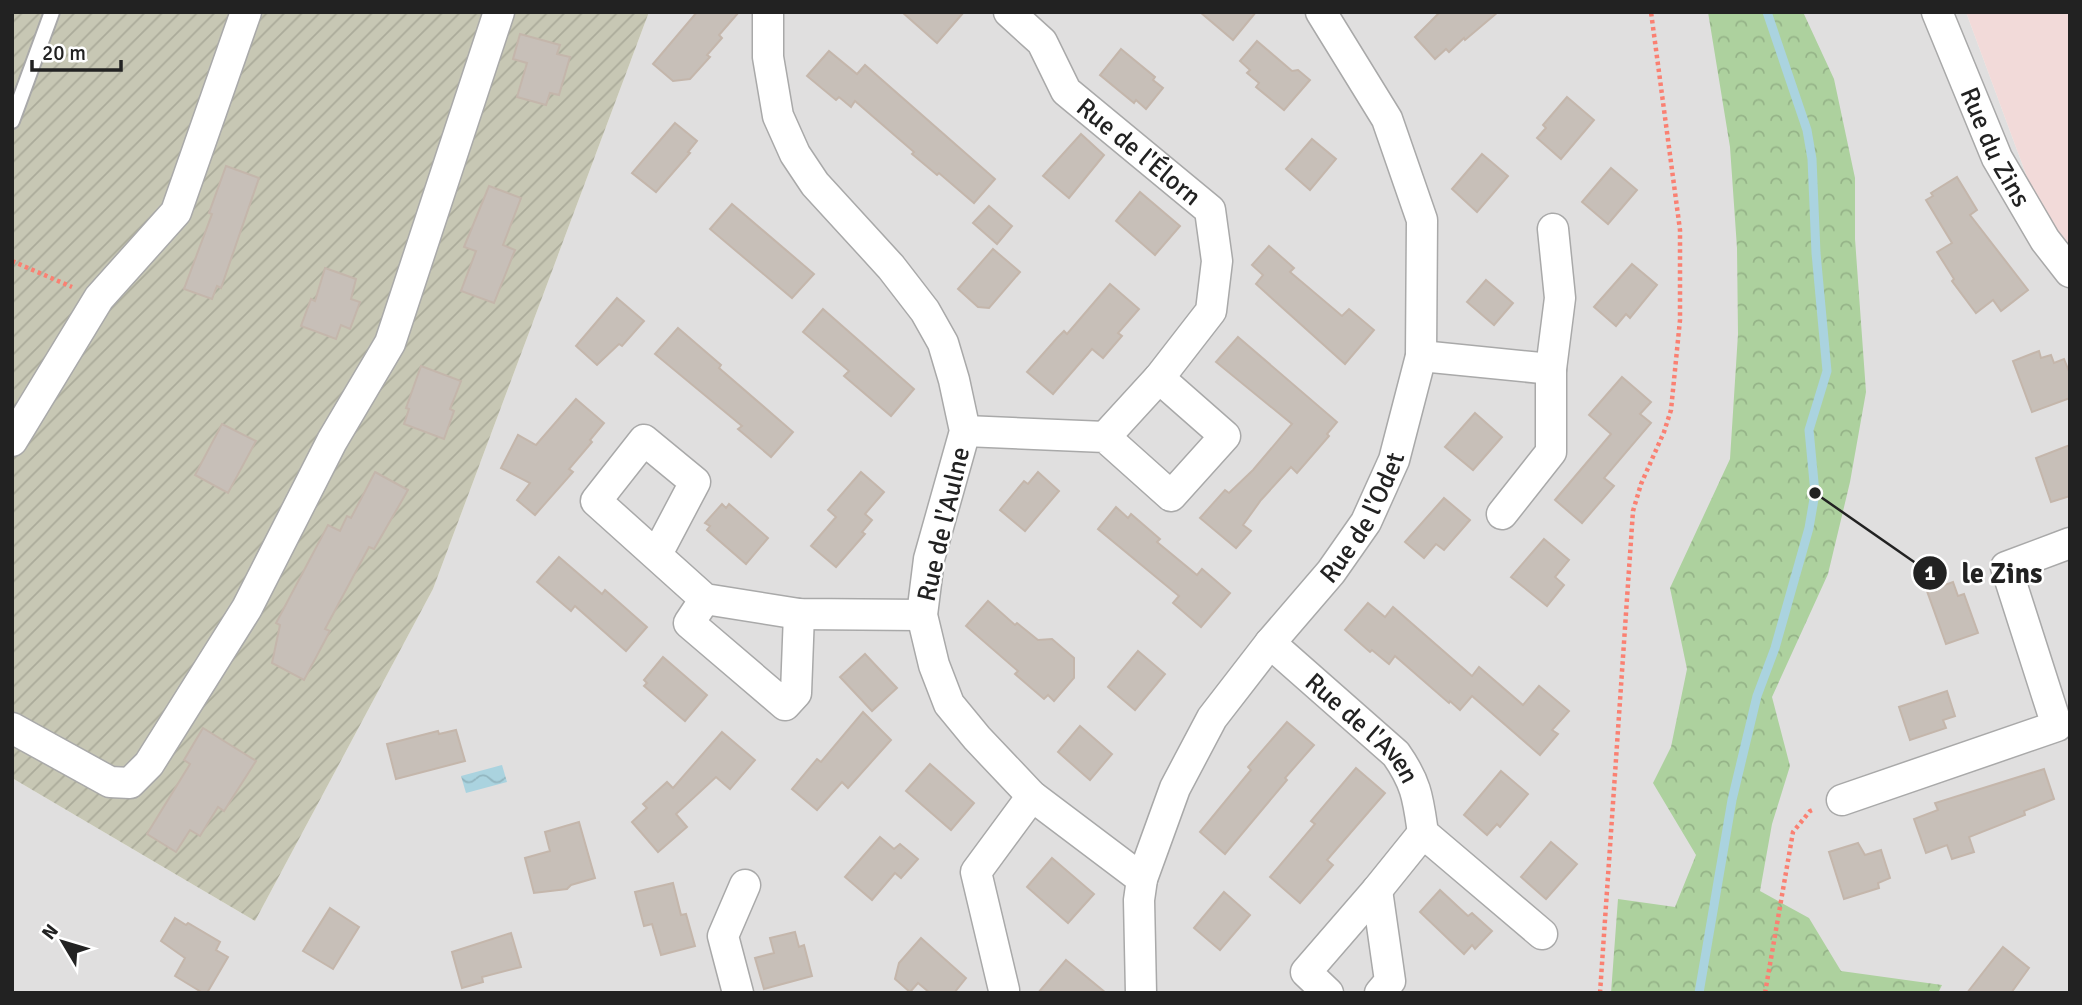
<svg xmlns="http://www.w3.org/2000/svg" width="2082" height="1005" font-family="Signika,sans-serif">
  <defs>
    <pattern id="construction-furrows" width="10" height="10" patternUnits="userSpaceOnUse" patternTransform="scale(1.75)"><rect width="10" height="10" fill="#c7c7b4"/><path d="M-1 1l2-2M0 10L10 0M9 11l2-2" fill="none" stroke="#abab9a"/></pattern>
    <pattern id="forest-crowns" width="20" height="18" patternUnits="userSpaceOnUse" patternTransform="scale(1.75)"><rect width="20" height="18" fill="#add19e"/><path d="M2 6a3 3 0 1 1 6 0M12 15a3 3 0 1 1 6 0" fill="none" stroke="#95b388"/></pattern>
    <pattern id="water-waves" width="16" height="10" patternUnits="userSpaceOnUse" patternTransform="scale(1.75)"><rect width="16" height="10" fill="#aad3df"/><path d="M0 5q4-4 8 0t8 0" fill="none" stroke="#92b5bf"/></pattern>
  </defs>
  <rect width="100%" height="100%" fill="#f2efe9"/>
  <polygon fill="#e0dfdf" points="649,12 1966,12 2048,234 2070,259 2070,993 12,993 12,778 255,921 433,589"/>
  <polygon fill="#f2dad9" points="1966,12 2070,12 2070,259 2048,234"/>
  <polygon fill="url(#construction-furrows)" points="12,12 649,12 433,589 255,921 12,778"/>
  <polygon fill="url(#forest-crowns)" points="1708,12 1803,12 1834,79 1855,178 1855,239 1866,392 1850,482 1828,574 1772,697 1790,766 1772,824 1760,891 1809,918 1841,971 1942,985 1938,993 1611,993 1618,899 1675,907 1696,855 1653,783 1671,747 1687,669 1670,588 1730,459 1738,334 1737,248 1730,147"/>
  <polygon fill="url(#water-waves)" points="502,765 507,782 466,793 461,776"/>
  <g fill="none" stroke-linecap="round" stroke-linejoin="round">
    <polyline stroke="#aad3df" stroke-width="9" points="1699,993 1732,800 1757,696 1775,648 1809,528 1815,493 1809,430 1827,371 1816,253 1812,159 1807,130 1767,12"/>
  </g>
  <g fill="#c7bfb8" stroke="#c4b6ab" stroke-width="2">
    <polygon points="697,12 739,12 719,35 722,38 707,55 710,57 690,79 673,81 653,64"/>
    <polygon points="902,12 964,12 937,43"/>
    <polygon points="1200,12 1256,12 1233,40"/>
    <polygon points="1440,12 1498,12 1465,40 1464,38 1449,52 1446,49 1435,59 1415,37"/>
    <polygon points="520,34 560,45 557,54 570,57 559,95 550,93 546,105 517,97 527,63 513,59"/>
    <polygon points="1257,41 1292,71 1298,70 1310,80 1284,110 1256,87 1259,83 1247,73 1250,70 1240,61"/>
    <polygon points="1121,49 1155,77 1153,80 1163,88 1146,109 1136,100 1134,103 1100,75"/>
    <polygon points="829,51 857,74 865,65 995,179 974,203 939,173 937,175 912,154 914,152 855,101 851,107 839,97 836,100 807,76"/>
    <polygon points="1567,97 1594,120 1561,159 1537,138 1546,128 1543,125"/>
    <polygon points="675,123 697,141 688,152 690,153 656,192 632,173"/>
    <polygon points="1081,134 1104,155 1069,198 1043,176"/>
    <polygon points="1312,139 1336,159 1310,190 1286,169"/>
    <polygon points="1482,154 1508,176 1477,212 1452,189"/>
    <polygon points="226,166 259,178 221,288 217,286 212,299 184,289 212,214 209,213"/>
    <polygon points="1611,168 1637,190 1608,224 1582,202"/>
    <polygon points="1957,177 1977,210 1970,215 2028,290 2001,311 1993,300 1976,313 1952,281 1954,279 1937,252 1952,243 1926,200 1933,196 1931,193"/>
    <polygon points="489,186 521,198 503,245 515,250 494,303 461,291 476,251 464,247"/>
    <polygon points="1140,192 1180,226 1155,255 1116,221"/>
    <polygon points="732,204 814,274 792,298 710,229"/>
    <polygon points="989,206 1012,226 997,244 973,223"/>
    <polygon points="1269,246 1294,268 1290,272 1342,316 1349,309 1374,330 1345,364 1256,284 1263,275 1252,265"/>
    <polygon points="993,249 1020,272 989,308 978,307 958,289"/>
    <polygon points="1632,264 1657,285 1630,318 1626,314 1616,326 1594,307"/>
    <polygon points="325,268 356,279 351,299 360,302 350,329 341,325 336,339 301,326 311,299 315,301"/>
    <polygon points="1486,280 1513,303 1494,325 1467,302"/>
    <polygon points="1110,284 1139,309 1118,333 1122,336 1103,358 1092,349 1053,394 1027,372 1057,338 1064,331 1067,334"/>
    <polygon points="617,298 644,321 622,346 619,344 597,365 576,346"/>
    <polygon points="823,309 914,389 891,416 844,376 849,371 803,332"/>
    <polygon points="678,328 721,365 719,368 793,432 771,457 738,429 742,426 655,354"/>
    <polygon points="1238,337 1337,422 1327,434 1329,436 1297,473 1291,467 1261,500 1243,525 1251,531 1236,548 1200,518 1225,490 1229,493 1253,470 1292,424 1216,362"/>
    <polygon points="2039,351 2041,358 2051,355 2054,363 2064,359 2070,374 2070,398 2032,412 2013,361"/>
    <polygon points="421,366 461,381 450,409 454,411 444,439 404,424 409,409 406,408"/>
    <polygon points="1622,377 1651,402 1640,414 1651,423 1604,478 1614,486 1582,523 1555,500 1611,434 1589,415"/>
    <polygon points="576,399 604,423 590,440 592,442 569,469 573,472 535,515 517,500 530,483 501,468 518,435 536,445"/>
    <polygon points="1475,413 1502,437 1473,470 1445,447"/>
    <polygon points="222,424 256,441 228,493 195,475"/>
    <polygon points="2070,445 2070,496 2051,502 2036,458"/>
    <polygon points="375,472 408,490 374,549 369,547 325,629 330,631 304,680 272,663 280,625 276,623 328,525 340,531 347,516 351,518"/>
    <polygon points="861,472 884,492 865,514 872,520 862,532 865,534 836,567 811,546 836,517 828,510"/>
    <polygon points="1038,472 1059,491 1025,531 1000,510 1024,481 1028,484"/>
    <polygon points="1444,498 1470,520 1444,550 1436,544 1424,558 1405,542"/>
    <polygon points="722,504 726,508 729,504 768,538 746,564 707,530 710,526 705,523"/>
    <polygon points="1116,507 1128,518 1131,514 1160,539 1157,542 1197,575 1202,569 1230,593 1201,627 1173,603 1179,596 1098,529"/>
    <polygon points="1544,539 1569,560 1555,577 1564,585 1547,606 1511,577"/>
    <polygon points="559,557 602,594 605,590 647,627 626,651 575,606 571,611 537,582"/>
    <polygon points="1953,582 1958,596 1964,594 1978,633 1946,644 1927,591"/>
    <polygon points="988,601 1015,625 1017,623 1038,640 1052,639 1074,658 1074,678 1054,701 1048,695 1044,699 1015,674 1018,671 966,626"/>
    <polygon points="1368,603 1385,617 1393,607 1472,676 1479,667 1523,705 1539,686 1569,711 1552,730 1558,734 1540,755 1472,696 1460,710 1450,701 1449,703 1395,656 1389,664 1372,650 1370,652 1345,630"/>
    <polygon points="1138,651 1165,674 1135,710 1108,687"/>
    <polygon points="865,654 897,688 872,711 840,677"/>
    <polygon points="663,657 707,695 685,721 644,686 647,683 644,680"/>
    <polygon points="1947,691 1955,716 1943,720 1946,728 1910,740 1899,707"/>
    <polygon points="863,712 891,740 848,788 842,782 817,810 792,789 817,759 821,762"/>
    <polygon points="1287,722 1314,745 1285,778 1287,780 1225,854 1200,832 1251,770 1248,767"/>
    <polygon points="1080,726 1112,754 1090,780 1058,752"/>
    <polygon points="203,728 256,761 224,811 218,807 200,836 190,830 176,852 147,834 190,764 184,760"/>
    <polygon points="456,730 465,761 396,779 387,744 438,731 439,734"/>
    <polygon points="722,732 755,760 730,789 716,777 676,814 687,827 658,852 632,822 647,808 643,804 667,782 673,788"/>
    <polygon points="930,764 974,803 951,830 906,791"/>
    <polygon points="1356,768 1385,793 1327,860 1333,865 1300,903 1270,877 1315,824 1311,821"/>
    <polygon points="2044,769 2054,799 2024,811 2025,815 1969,837 1974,852 1952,859 1947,845 1926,853 1914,819 1938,810 1935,803"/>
    <polygon points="1501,771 1528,794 1500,827 1497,824 1487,835 1464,815"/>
    <polygon points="579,822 595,878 571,885 567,889 534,893 525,858 550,851 545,832"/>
    <polygon points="880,837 894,849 900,844 918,859 901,878 895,873 872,900 845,877"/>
    <polygon points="1551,842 1577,864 1546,899 1521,877"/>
    <polygon points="1858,843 1865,855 1881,850 1890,878 1878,883 1879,888 1844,899 1829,852"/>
    <polygon points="1052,858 1094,894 1068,923 1027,887"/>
    <polygon points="673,883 681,915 686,914 695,946 661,955 652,924 644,926 635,892"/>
    <polygon points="1440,890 1468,916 1472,913 1492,931 1475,949 1472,945 1464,954 1420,912"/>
    <polygon points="1224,892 1250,915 1220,950 1194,928"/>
    <polygon points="330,908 359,927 333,969 303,951"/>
    <polygon points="175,918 186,925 188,923 220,942 216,950 228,957 207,993 203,993 175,976 185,958 161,941"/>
    <polygon points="795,932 799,947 804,945 812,976 764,989 755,958 774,953 770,938"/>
    <polygon points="511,933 521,967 482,977 483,982 462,988 452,952"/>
    <polygon points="921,938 966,978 954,993 930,993 918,983 910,992 895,979 899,963"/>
    <polygon points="2003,947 2029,968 2011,993 1967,993"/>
    <polygon points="1066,960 1106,993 1038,993"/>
  </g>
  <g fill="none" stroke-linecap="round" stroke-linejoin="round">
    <defs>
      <polyline id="lane" points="12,121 52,12"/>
      <g id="street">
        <polyline points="768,12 768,57 778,116 795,154 815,184 891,267 925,311 943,343 954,380 965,431 929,559 922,615 934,665 949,704 977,738 1032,796 1142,879"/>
        <path id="s1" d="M1009,12l33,30 24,49 144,119 7,51 -6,50 -52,67 -54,59"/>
        <path id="s2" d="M1937,12l60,146 48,82 25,32"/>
        <polyline points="1421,356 1551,369"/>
        <polyline points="965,431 1105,437 1171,496 1225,436 1159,378"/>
        <polyline points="12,441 99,298 176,212 246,12"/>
        <polyline points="1502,514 1551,452 1551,369 1560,298 1553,229"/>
        <polyline points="657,554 695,482 644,440 596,501 705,599 799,614 922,615"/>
        <polyline points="705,599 689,623 785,705 796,693 799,614"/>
        <path id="s3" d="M1270,643l126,111c21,30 22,45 27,79l119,101"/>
        <polyline points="12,728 110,782 130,783 149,764 247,608 332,441 390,343 499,12"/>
        <polyline points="1842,800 2057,726 2006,567 2070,543"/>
        <polyline points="1377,890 1390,981 1380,993"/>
        <polyline points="1004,990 976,872 1032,796"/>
        <polyline points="738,993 723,936 745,885"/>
        <path id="s4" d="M1141,993l-2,-93 3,-21 33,-91 37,-70 58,-75 61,-71 35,-50 28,-62 27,-104 1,-136 -35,-101 -66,-107"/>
        <polyline points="1328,993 1306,972 1377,890 1423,833"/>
      </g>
    </defs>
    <use href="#lane" stroke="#a9a9a9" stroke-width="18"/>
    <use href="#street" stroke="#a9a9a9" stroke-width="33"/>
    <g stroke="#fa8072" stroke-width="4.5" stroke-dasharray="3.5 3.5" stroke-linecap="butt">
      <polyline points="12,261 72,287"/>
      <polyline points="1600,993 1633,511 1641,484 1664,432 1671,410 1680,320 1680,230 1651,12"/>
      <polyline points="1765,993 1793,832 1810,811 1815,809"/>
    </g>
    <use href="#lane" stroke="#fff" stroke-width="14"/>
    <use href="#street" stroke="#fff" stroke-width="30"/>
  </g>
  <g text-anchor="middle" stroke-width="5" stroke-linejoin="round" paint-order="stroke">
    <g font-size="26" fill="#222" stroke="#fff">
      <text dy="9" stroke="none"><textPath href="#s2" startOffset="147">Rue du Zins</textPath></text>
      <text dy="9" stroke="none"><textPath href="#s1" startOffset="194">Rue de l'Élorn</textPath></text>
      <text dy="9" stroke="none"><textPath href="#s4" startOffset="542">Rue de l'Odet</textPath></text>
      <text transform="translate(943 524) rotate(-77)" y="9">Rue de l'Aulne</text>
      <text dy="9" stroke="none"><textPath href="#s3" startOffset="126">Rue de l'Aven</textPath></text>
    </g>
  </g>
  <path fill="none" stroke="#222" stroke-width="2.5" d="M1815 493L1930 573"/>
  <g fill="#222" stroke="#fff" stroke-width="2.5">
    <circle cx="1815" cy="493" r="7"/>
    <circle cx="1930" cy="573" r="18"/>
  </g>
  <g font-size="21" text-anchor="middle" font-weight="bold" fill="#fff">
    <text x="1930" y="580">1</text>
  </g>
  <g font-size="28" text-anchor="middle" font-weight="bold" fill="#222" stroke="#fff" stroke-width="5" stroke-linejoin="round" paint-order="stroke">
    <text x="2002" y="583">le Zins</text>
  </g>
  <rect width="2082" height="1005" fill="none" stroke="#222222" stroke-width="28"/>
  <g transform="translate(63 942) rotate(308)" stroke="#ffffff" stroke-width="5" paint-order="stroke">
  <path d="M0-5L12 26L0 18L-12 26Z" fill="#222222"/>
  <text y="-10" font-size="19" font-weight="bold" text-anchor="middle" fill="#222222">N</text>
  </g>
  <path d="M32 60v10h89v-10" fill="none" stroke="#222222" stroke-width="3.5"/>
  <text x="42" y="60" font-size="21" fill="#222222" stroke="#ffffff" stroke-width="5" paint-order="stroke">20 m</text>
</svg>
